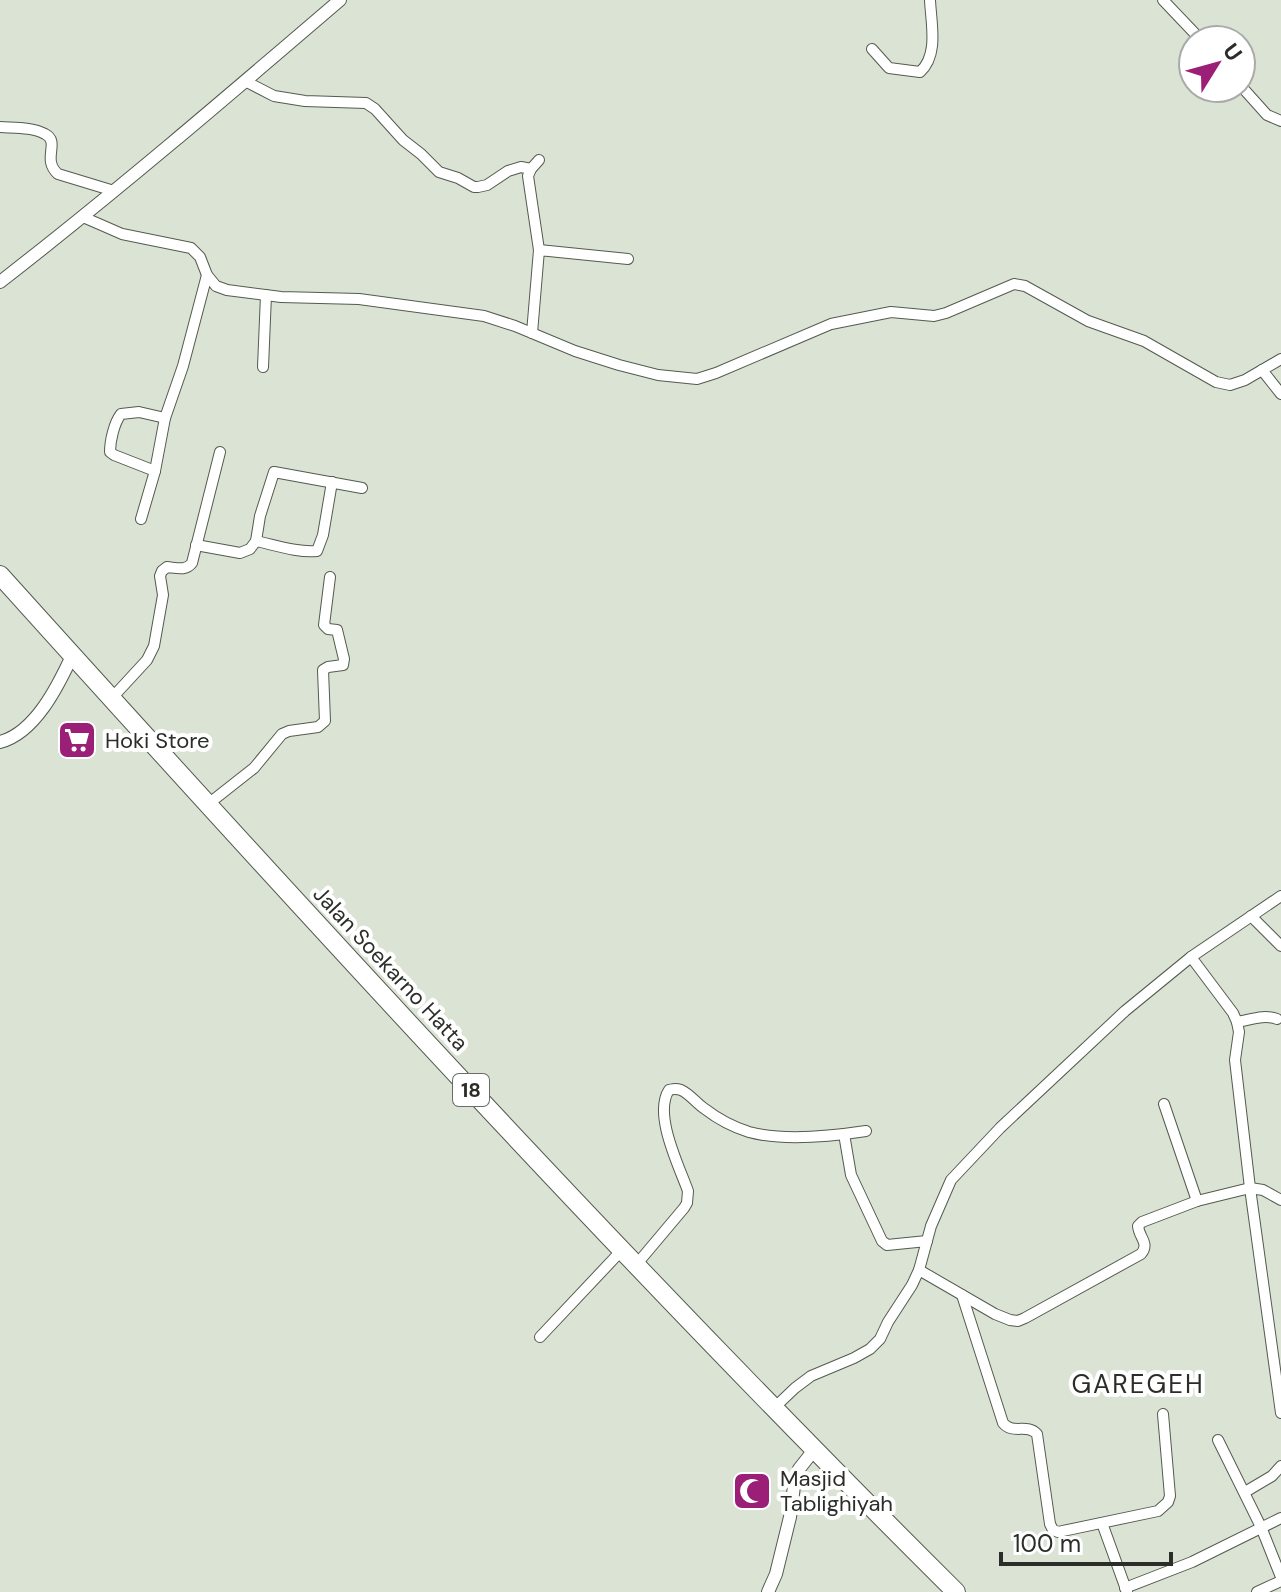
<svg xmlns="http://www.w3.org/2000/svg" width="1281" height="1592" font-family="'DM Sans',sans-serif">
  <rect width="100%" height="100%" fill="#dae3d4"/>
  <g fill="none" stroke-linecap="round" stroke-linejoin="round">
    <defs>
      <g id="minor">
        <polyline points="1163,0 1201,40"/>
        <path d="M872,49l17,19 31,4c19,-17 11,-49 10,-72"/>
        <polyline points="245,81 274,96 305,101 366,103 375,109 403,140 421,154 439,172 458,178 474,187 478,187 487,185 508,171 521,167 531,169"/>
        <polyline points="1241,86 1267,115 1281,121"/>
        <path d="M0,127c14,1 33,0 45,7 16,8 -4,25 13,40l56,17"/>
        <polyline points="83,217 122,234 191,248 200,257 207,275 216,286 227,290 281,297 359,299 484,316 515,326 575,351 619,365 658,375 697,379 716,373 831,324 891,312 934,316 946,313 1014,284 1025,286 1088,321 1144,341 1216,382 1230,385 1245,380 1281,359"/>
        <polyline points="539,250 528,176 531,169 539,160"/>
        <polyline points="532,333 539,250 628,259"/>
        <polyline points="263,367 266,295"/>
        <polyline points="1262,370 1281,394"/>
        <path d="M155,471l-41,-16 -4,-3c0,-11 4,-29 11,-38l18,-2 26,6"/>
        <polyline points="141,519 155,471 165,418 183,366 207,275"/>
        <path d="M256,541c19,4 42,12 61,10l6,-16 9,-53"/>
        <polyline points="196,545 240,553 250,549 256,541 260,516 274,472 362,488"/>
        <path d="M111,699l36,-39 7,-14 9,-51 -3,-19 2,-5 5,-4c10,1 19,4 25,-4l28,-111"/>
        <polyline points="207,805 254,768 282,734 289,731 318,727 325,721 323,670 328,667 343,665 344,659 337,630 328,629 324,625 330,577"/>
        <polyline points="1251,916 1281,946"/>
        <polyline points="1191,957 1233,1013 1237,1022 1239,1032 1235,1060 1250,1188 1281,1413"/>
        <path d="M1237,1022c13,-2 27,-8 40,-3"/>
        <polyline points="1164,1104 1197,1201"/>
        <polyline points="844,1134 851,1175 882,1241 887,1245 927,1241"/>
        <path d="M636,1265l48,-57 3,-5 1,-12c-9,-25 -35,-77 -19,-101 5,-1 6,-2 12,0 9,4 16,14 24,19 13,10 28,18 44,23 33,9 84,4 117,-1"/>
        <path d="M919,1270l76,44 15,6 8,1 7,-3 116,-64c9,-11 -2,-16 -3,-28l4,-4 55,-21 53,-13 13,2 18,10"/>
        <path d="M962,1295l41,128c10,12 24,0 34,11l13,90 3,6 5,2 100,-21 10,-9 2,-6 -7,-82"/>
        <polyline points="540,1337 622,1250"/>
        <polyline points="773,1409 795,1388 811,1376 854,1358 870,1349 880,1339 888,1322 912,1285 919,1270 931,1226 951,1180 1000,1128 1125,1011 1191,957 1281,896"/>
        <polyline points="1218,1440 1261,1527 1281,1577"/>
        <polyline points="1245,1492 1272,1476 1281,1466"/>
        <polyline points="1102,1523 1127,1592"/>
        <polyline points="1125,1588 1192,1562 1281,1518"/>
        <polyline points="1257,1592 1281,1581"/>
      </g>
      <g id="tertiary">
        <path d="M0,282c116,-90 228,-186 340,-282"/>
        <path d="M0,742c35,-9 58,-56 72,-86"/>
        <polyline points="768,1592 776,1574 790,1517 794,1486 799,1469 814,1450"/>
      </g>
      <path id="trunk" d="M0,575c311,345 626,689 956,1017"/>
    </defs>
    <use href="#minor" stroke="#535b4e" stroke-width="12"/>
    <use href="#tertiary" stroke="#535b4e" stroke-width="14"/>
    <use href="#trunk" stroke="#535b4e" stroke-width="20"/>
    <use href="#minor" stroke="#fff" stroke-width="10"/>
    <use href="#tertiary" stroke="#fff" stroke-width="12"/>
    <use href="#trunk" stroke="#fff" stroke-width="18"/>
  </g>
  <defs>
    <symbol id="supermarket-square" viewBox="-11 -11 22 22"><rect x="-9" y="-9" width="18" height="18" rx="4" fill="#9b1f76" stroke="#fff"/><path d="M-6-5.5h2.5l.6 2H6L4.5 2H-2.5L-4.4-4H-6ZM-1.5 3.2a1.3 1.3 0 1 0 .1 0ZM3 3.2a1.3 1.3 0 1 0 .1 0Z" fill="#fff"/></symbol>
    <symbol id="mosque-square" viewBox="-11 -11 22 22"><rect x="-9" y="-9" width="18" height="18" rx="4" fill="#9b1f76" stroke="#fff"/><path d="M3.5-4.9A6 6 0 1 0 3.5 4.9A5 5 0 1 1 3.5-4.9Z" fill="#fff"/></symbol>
  </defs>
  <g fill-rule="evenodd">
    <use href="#supermarket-square" x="55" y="718" width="44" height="44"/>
    <use href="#mosque-square" x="730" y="1469" width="44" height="44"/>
  </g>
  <g text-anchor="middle" stroke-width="8" stroke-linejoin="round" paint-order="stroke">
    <rect fill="#fff" stroke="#6a6c68" stroke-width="2" x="453" y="1074" width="36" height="32" rx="6"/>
    <g font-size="20" font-weight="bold" fill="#2a2d28">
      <text x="471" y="1097">18</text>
    </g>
    <g font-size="22" fill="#2a2d28" stroke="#fff" text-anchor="start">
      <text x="105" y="748">Hoki Store</text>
      <text x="780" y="1486">Masjid<tspan x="780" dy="25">Tablighiyah</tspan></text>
    </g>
    <g font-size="22" fill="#2a2d28" stroke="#fff">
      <text transform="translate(391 968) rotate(47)" y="8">Jalan Soekarno Hatta</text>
    </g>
    <g font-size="26" letter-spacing="2" fill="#2a2d28" stroke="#fff">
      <text x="1138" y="1393">GAREGEH</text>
    </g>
  </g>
  <g transform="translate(1217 64) rotate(53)"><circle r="38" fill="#ffffff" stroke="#aaaba9" stroke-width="2"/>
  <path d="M0-6L14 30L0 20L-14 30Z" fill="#9b1f76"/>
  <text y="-12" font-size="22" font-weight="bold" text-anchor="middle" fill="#2a2d28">U</text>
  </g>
  <path d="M1001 1552v12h170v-12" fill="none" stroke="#2a2d28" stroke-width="4"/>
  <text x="1013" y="1552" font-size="24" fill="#2a2d28" stroke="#ffffff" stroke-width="6" paint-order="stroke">100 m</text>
</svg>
